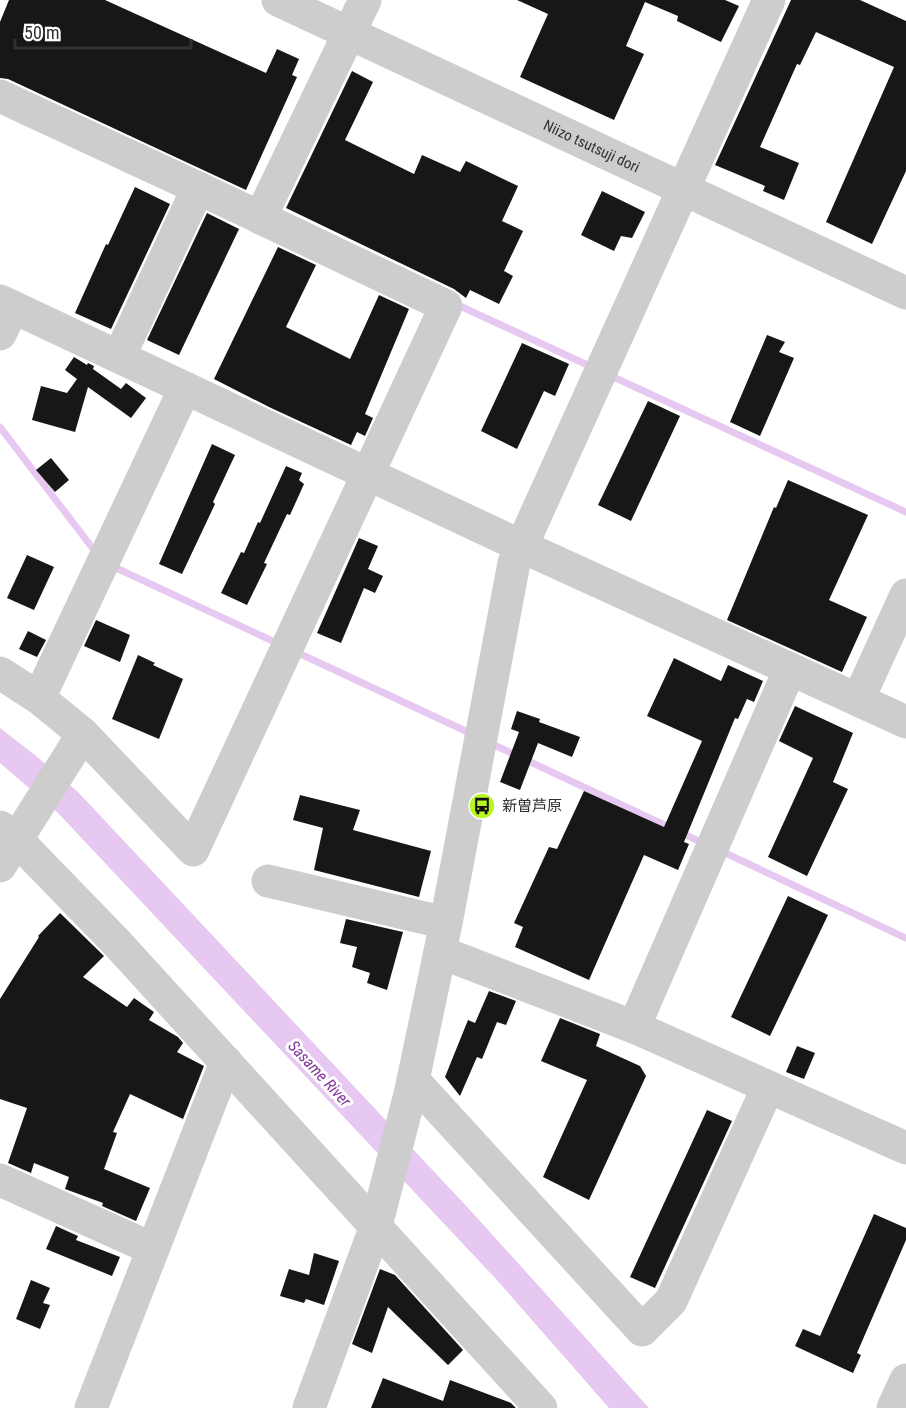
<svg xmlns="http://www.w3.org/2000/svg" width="906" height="1408" font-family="'Roboto Condensed','Noto Sans JP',sans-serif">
  <rect width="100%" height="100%" fill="#fff"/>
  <polygon fill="#e6c8f0" points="0,728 35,755 78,792 470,1210 649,1408 609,1408 495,1278 58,813 0,763"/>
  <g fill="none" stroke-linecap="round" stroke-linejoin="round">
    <g stroke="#e6c8f0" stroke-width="7">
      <polyline points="460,306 594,368"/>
      <polyline points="609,375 906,512"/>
      <polyline points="0,427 97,554"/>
      <polyline points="112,566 279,644"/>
      <polyline points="294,651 472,734"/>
      <polyline points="490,743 705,844"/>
      <polyline points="721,851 906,938"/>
    </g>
  </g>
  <g fill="#171717">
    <polygon points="9,0 105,0 266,73 277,49 299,59 292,75 297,77 246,190 8,79 0,78 0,22"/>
    <polygon points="517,0 725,0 739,6 721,42 677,21 678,16 645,2 626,46 644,54 614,120 520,77 548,14"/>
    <polygon points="791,0 860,0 906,21 906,171 872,244 826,222 894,67 816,32 800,65 797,64 760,147 799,163 784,200 763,191 765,186 715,165"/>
    <polygon points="352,71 373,82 345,140 414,174 422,155 460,172 466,161 518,186 502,221 523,231 504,271 513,276 499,304 470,290 466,298 454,289 286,208"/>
    <polygon points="135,187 170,204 111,329 75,313 106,244 108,245"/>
    <polygon points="602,191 645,212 632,238 621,236 614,251 581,235"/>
    <polygon points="207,213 239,229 179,355 147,340"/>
    <polygon points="278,247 316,265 286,327 350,359 379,295 409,309 365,414 373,418 365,436 357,432 351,445 269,407 214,379"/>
    <polygon points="767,335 785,342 779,352 794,358 760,436 730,422"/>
    <polygon points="522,343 569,364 555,396 544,391 517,449 481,431"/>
    <polygon points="74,357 87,365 88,363 94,366 93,369 121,389 126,383 146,398 131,418 88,387 75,432 32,420 41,386 67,393 77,379 65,370"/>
    <polygon points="648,401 680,416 631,521 598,505"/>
    <polygon points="212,444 235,455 213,502 215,504 182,574 159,564"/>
    <polygon points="51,458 69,480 55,492 36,470"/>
    <polygon points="286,466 302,473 299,480 304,484 290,515 287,514 264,563 267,564 247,605 221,593 241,552 244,553 258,522 260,523"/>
    <polygon points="788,480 868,515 829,600 867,617 842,672 727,620 774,507 776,508"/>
    <polygon points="359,538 378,546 368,569 383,576 375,593 364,588 341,643 317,633"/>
    <polygon points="27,555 54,567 34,610 7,598"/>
    <polygon points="96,620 130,635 120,662 84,646"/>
    <polygon points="28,631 46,640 37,657 19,649"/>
    <polygon points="138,655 155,663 153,665 183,679 159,739 112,719"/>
    <polygon points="674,658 721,681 728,665 763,681 754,702 747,699 738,719 735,718 684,842 689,844 678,870 644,855 589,980 515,947 523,927 514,923 549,847 557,849 584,791 664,827 702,741 647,716"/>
    <polygon points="795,706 853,733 833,782 848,789 807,876 768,857 813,758 779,741"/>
    <polygon points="517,711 540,719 539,722 580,737 572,757 538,743 520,790 500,782 519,732 511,729"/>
    <polygon points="300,795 360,810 353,830 431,851 419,897 314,870 323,828 293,820"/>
    <polygon points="788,896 828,915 770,1036 731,1017"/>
    <polygon points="60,913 104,956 83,977 127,1007 134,998 154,1012 149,1020 178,1037 183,1043 177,1052 204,1066 183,1119 130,1094 113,1132 117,1133 104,1169 150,1188 136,1221 102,1206 103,1203 65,1189 69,1177 34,1163 31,1173 8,1163 27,1108 0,1099 0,999 39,937 38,936"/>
    <polygon points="346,919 403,932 387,990 367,983 370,973 352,967 357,947 340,943"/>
    <polygon points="489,991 516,1001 506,1025 497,1022 482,1059 477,1057 460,1096 445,1077 468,1020 475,1023"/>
    <polygon points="560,1018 600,1034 596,1046 640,1066 646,1076 589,1200 543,1177 587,1080 541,1061"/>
    <polygon points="797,1046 815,1053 804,1079 786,1072"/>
    <polygon points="707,1110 732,1121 655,1288 630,1277"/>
    <polygon points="874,1214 906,1228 906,1240 857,1353 861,1355 853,1373 795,1346 803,1329 820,1336"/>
    <polygon points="56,1226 78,1236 76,1240 120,1257 112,1276 46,1249"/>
    <polygon points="314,1253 339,1261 324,1305 306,1299 304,1303 280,1296 289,1269 309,1275"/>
    <polygon points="380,1269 395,1275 463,1350 448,1365 388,1307 372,1353 352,1344"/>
    <polygon points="31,1280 50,1288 43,1303 50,1305 40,1329 16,1319"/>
    <polygon points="383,1378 443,1401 450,1380 511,1403 516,1408 371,1408"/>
  </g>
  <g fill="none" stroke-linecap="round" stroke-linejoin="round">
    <g stroke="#cdcdcd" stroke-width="33">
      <path id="s1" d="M278,0l628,293"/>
      <polyline points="0,96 198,188 119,357"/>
      <polyline points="260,218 365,0"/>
      <polyline points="0,301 521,546 906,722"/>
      <polyline points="0,334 13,307"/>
      <polyline points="0,673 39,698 83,734 193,850 446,306 198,188"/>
      <polyline points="39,698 185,388"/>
      <polyline points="858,700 906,595"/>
      <polyline points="0,827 16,839 117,943 541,1408"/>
      <polyline points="0,866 83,734"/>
      <polyline points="268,881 446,923"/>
      <polyline points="440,952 634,1027 906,1148"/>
      <polyline points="634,1027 790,669"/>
      <polyline points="413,1080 642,1330 671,1301 768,1087"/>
      <polyline points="0,1180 153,1249"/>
      <polyline points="91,1408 226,1062"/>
      <polyline points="309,1408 376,1226 411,1090 446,923 514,563 769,0"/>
      <polyline points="893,1408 906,1380"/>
    </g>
  </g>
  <defs>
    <symbol id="bus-disc" viewBox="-11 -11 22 22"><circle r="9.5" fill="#b6f723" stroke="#fff"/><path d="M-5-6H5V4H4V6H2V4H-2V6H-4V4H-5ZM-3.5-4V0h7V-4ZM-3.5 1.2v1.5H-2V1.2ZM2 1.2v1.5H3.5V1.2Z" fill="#111"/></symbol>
  </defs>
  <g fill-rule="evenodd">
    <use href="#bus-disc" x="467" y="791" width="30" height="30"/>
  </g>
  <g text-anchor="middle" stroke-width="6" stroke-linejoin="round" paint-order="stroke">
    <g font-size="15" fill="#303030" stroke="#fff">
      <text dy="5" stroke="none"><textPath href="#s1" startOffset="346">Niizo tsutsuji dori</textPath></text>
    </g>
    <g font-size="15" fill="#303030" stroke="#fff" text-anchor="start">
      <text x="502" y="811">新曽芦原</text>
    </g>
    <g font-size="16" font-style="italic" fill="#83359b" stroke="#fff">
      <text transform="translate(320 1073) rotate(47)" y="6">Sasame River</text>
    </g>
  </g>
  <path d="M15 39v9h176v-9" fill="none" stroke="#303030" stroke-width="3"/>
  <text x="24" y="39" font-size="18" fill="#303030" stroke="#ffffff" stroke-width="4.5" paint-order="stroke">50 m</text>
</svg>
